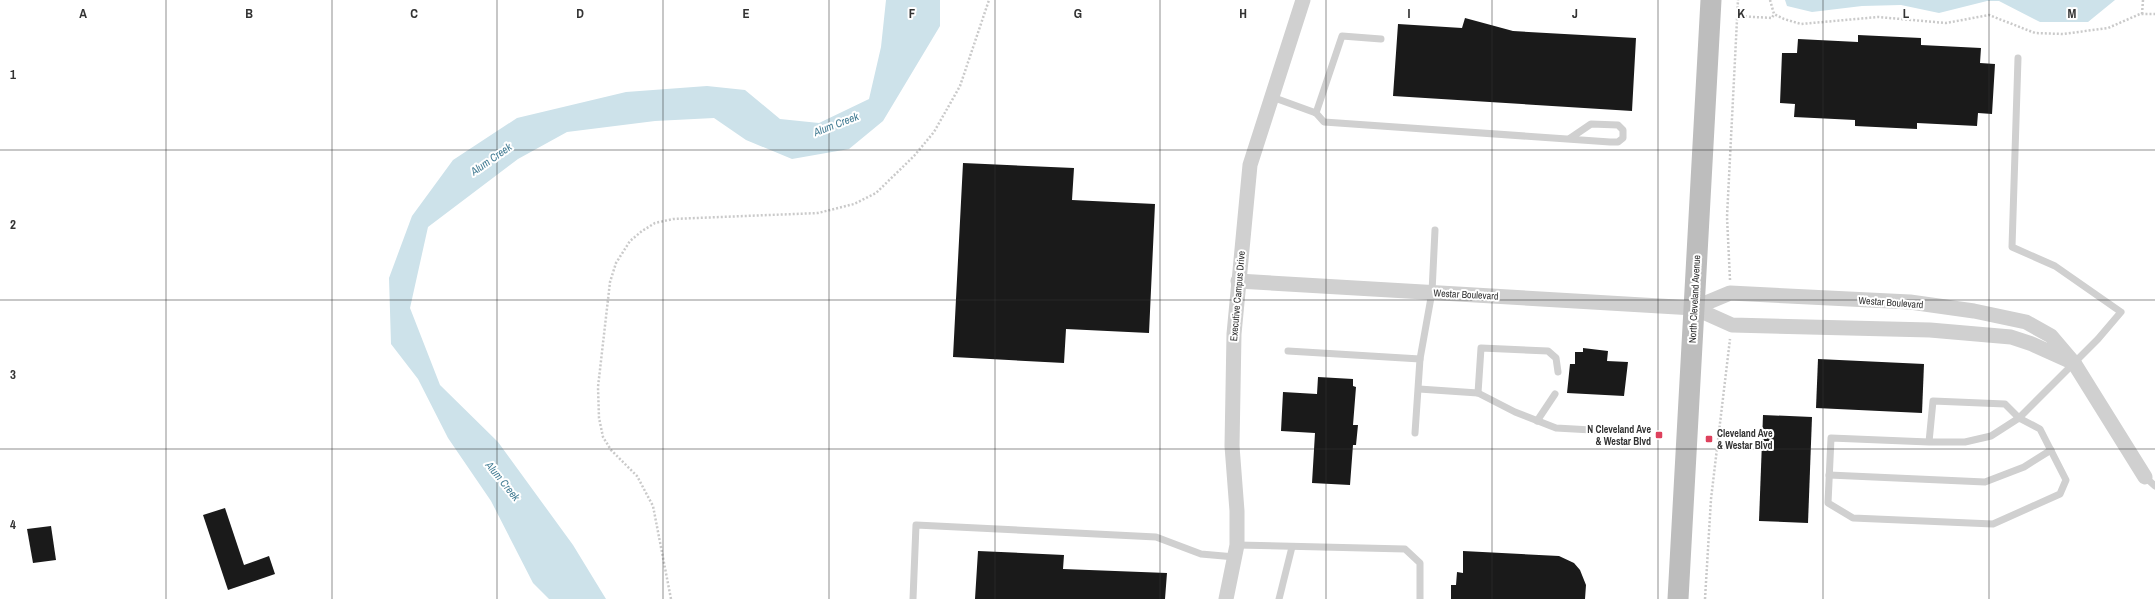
<svg xmlns="http://www.w3.org/2000/svg" width="2155" height="599" font-family="'Archivo Narrow',sans-serif">
  <rect width="100%" height="100%" fill="#fff"/>
  <g fill="#cde2ea">
    <polygon points="886,0 940,0 940,26 883,121 849,149 792,159 746,140 714,118 655,121 567,132 518,159 428,227 410,308 440,385 498,442 573,545 606,599 549,599 533,583 491,501 448,438 418,379 391,344 389,278 412,216 453,160 517,118 626,92 707,86 745,90 780,119 819,123 869,99 881,47"/>
    <polygon points="1785,0 2115,0 2088,22 2040,22 1999,1 1987,1 1939,13 1901,5 1862,6 1812,12 1787,6"/>
  </g>
  <g fill="#1a1a1a">
    <polygon points="1465,18 1513,31 1636,38 1632,111 1393,96 1398,24 1462,28"/>
    <polygon points="1858,35 1921,38 1921,45 1981,48 1980,63 1995,64 1992,114 1978,113 1977,126 1917,123 1917,129 1855,126 1855,120 1794,117 1795,104 1780,103 1782,53 1797,53 1798,39 1858,42"/>
    <polygon points="963,163 1074,168 1072,200 1155,204 1149,333 1066,329 1064,363 953,357"/>
    <polygon points="1583,348 1608,351 1607,361 1628,362 1624,396 1567,393 1570,364 1575,364 1575,352 1583,352"/>
    <polygon points="1818,359 1924,364 1922,413 1816,408"/>
    <polygon points="1318,377 1353,379 1353,386 1356,387 1353,425 1358,425 1356,445 1353,445 1350,485 1312,483 1315,433 1281,431 1283,392 1317,394"/>
    <polygon points="1763,415 1812,417 1808,523 1759,521"/>
    <polygon points="225,508 244,565 269,556 275,574 228,590 203,515"/>
    <polygon points="51,526 56,560 33,563 27,529"/>
    <polygon points="978,551 1064,555 1063,569 1167,573 1165,599 975,599"/>
    <polygon points="1463,551 1559,556 1574,563 1580,570 1586,585 1585,599 1451,599 1451,585 1456,585 1457,572 1463,573"/>
  </g>
  <g fill="none" stroke-linecap="round" stroke-linejoin="round">
    <g stroke="#cacaca" stroke-width="2.5" stroke-dasharray="2 2" stroke-linecap="butt">
      <polyline points="1770,0 1774,14 1784,19 1801,24 1878,17 1946,23 1989,15 2035,33 2063,34 2108,28 2140,14 2155,14"/>
      <polyline points="2142,14 2143,0"/>
      <polyline points="1737,16 1772,18 1774,14"/>
      <polyline points="1730,280 1727,217 1738,0"/>
      <polyline points="671,599 653,506 637,476 611,450 603,437 599,418 598,387 610,282 616,263 630,241 642,231 655,223 673,219 818,213 854,204 876,193 914,156 934,132 960,86 989,0"/>
      <polyline points="1705,599 1711,499 1730,339"/>
    </g>
    <g stroke="#d0d0d0" stroke-width="7">
      <polyline points="1272,97 1316,113 1324,122 1610,142 1618,142 1623,138 1623,130 1618,125 1591,124 1569,139"/>
      <polyline points="1316,113 1342,36 1381,39"/>
      <polyline points="1288,351 1420,359"/>
      <polyline points="1419,389 1478,393 1515,412 1556,428 1610,431"/>
      <polyline points="1478,393 1481,348 1548,351 1556,358 1558,372"/>
      <polyline points="1537,421 1555,394"/>
      <polyline points="1415,433 1420,359 1432,292 1435,230"/>
      <polyline points="1929,442 1965,442 1991,436 2019,418 2040,429 2066,480 2060,494 1993,524 1853,518 1828,503 1831,438 1929,442 1933,401 2005,404 2019,418 2098,339 2121,312 2055,266 2012,247 2018,58"/>
      <polyline points="1829,475 1985,482 2024,467 2051,450"/>
      <polyline points="2145,477 2155,486"/>
      <polyline points="1237,545 1405,549 1420,563 1420,599"/>
      <polyline points="913,599 916,525 1156,537 1201,554 1235,557"/>
      <polyline points="1279,599 1292,547"/>
    </g>
    <g stroke="#d0d0d0" stroke-width="15">
      <polyline points="1238,281 1694,308 1732,325 1930,330 2011,337 2032,344 2074,363"/>
      <polyline points="1694,308 1730,293 1910,302 1974,311 2026,322 2051,336 2074,363 2145,477"/>
      <polyline points="1226,599 1237,545 1237,511 1232,446 1234,334 1250,165 1303,0"/>
    </g>
    <polyline stroke="#bdbdbd" stroke-width="21" points="1678,599 1711,0"/>
  </g>
  <path fill="none" stroke="#333" stroke-width="1" stroke-opacity="0.55" d="M166,0v599M332,0v599M497,0v599M663,0v599M829,0v599M995,0v599M1160,0v599M1326,0v599M1492,0v599M1658,0v599M1823,0v599M1989,0v599M0,150h2155M0,300h2155M0,449h2155"/>
  <g fill="#de415d" stroke="#fff" stroke-width="1.5">
    <rect x="1655" y="431" width="8" height="8" rx="2"/>
    <rect x="1705" y="435" width="8" height="8" rx="2"/>
  </g>
  <g text-anchor="middle" stroke-width="4" stroke-linejoin="round" paint-order="stroke">
    <g font-size="10" fill="#333" stroke="#fff">
      <text transform="translate(1466 294) rotate(3)" y="4">Westar Boulevard</text>
      <text transform="translate(1237 296) rotate(-85)" y="4">Executive Campus Drive</text>
      <text transform="translate(1694 299) rotate(-87)" y="4">North Cleveland Avenue</text>
      <text transform="translate(1891 302) rotate(4)" y="4">Westar Boulevard</text>
    </g>
    <g font-size="10" font-weight="bold" fill="#333" stroke="#fff" text-anchor="end">
      <text x="1651" y="433">N Cleveland Ave<tspan x="1651" dy="12">&amp; Westar Blvd</tspan></text>
      <text x="1717" y="437" text-anchor="start">Cleveland Ave<tspan x="1717" dy="12">&amp; Westar Blvd</tspan></text>
    </g>
    <g font-size="11" font-style="italic" fill="#437c93" stroke="#fff">
      <text transform="translate(836 124) rotate(-21)" y="4">Alum Creek</text>
      <text transform="translate(491 159) rotate(-35)" y="4">Alum Creek</text>
      <text transform="translate(503 481) rotate(51)" y="4">Alum Creek</text>
    </g>
  </g>
  <g font-size="13" text-anchor="middle" font-weight="bold" fill="#333" stroke="#fff" stroke-width="4" stroke-linejoin="round" paint-order="stroke">
    <text x="83" y="18">A</text>
    <text x="249" y="18">B</text>
    <text x="414" y="18">C</text>
    <text x="580" y="18">D</text>
    <text x="746" y="18">E</text>
    <text x="912" y="18">F</text>
    <text x="1078" y="18">G</text>
    <text x="1243" y="18">H</text>
    <text x="1409" y="18">I</text>
    <text x="1575" y="18">J</text>
    <text x="1741" y="18">K</text>
    <text x="1906" y="18">L</text>
    <text x="2072" y="18">M</text>
    <text x="13" y="79">1</text>
    <text x="13" y="229">2</text>
    <text x="13" y="379">3</text>
    <text x="13" y="529">4</text>
  </g>
</svg>
